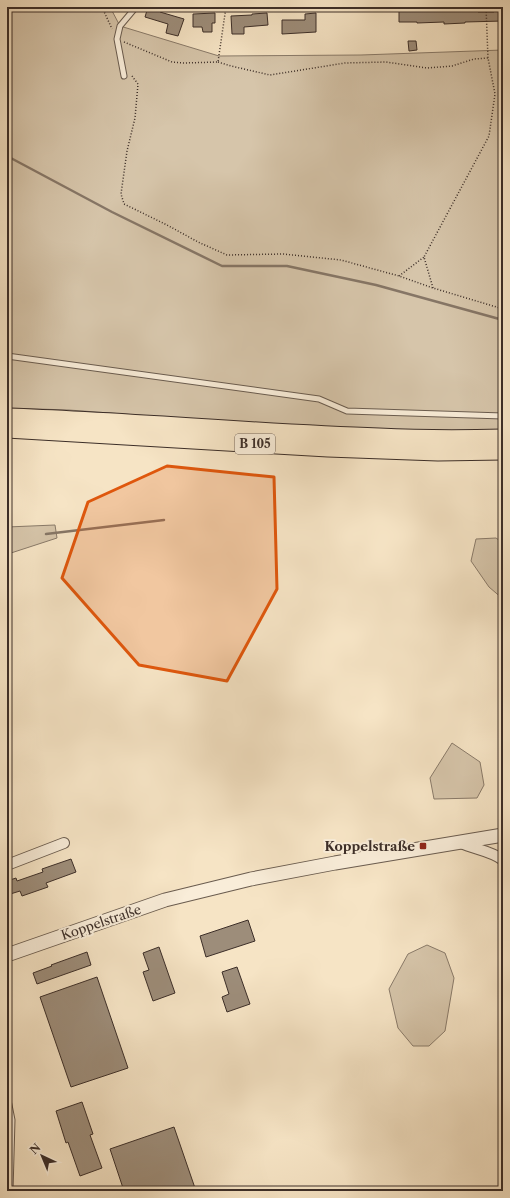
<svg xmlns="http://www.w3.org/2000/svg" width="510" height="1198" font-family="'Libre Caslon Text',serif">
  <rect width="100%" height="100%" fill="#f6e4c5"/>
  <filter id="stains"><feTurbulence type="fractalNoise" baseFrequency=".005" numOctaves="4"/><feColorMatrix values="0 0 0 0 .2 0 0 0 0 .09 0 0 0 0 .02 0 0 0 .5 -.17"/></filter>
  <radialGradient id="worn" r=".72"><stop offset=".6" stop-color="#630" stop-opacity="0"/><stop offset="1" stop-color="#630" stop-opacity=".3"/></radialGradient>
  <g fill="#d6c5aa" stroke="#897a69">
    <polygon points="7,7 110,7 120,26 219,56 361,55 503,50 503,432 318,430 164,417 69,410 7,408"/>
    <polygon points="55,525 57,538 11,553 7,556 7,527"/>
    <polygon points="496,538 503,543 503,599 489,587 471,561 476,539"/>
    <polygon points="452,743 480,762 484,785 477,798 434,799 430,778"/>
    <polygon points="427,945 445,953 454,978 445,1031 429,1046 413,1046 398,1028 389,989 408,954"/>
  </g>
  <g fill="none" stroke-linecap="round" stroke-linejoin="round">
    <g stroke="#867666" stroke-width="2.5">
      <polyline points="7,156 112,212 222,266 287,266 376,285 503,320"/>
      <polyline points="46,534 164,520"/>
    </g>
  </g>
  <g fill="#9d8d7a" stroke="#3c2e28">
    <polygon points="148,7 160,11 160,12 184,19 178,36 166,33 168,24 145,17"/>
    <polygon points="503,8 503,21 465,22 465,23 444,24 444,22 417,23 417,22 399,22 399,11 473,9 478,10 478,12 494,12 494,9"/>
    <polygon points="215,13 215,23 212,23 212,32 203,32 202,27 193,27 193,14"/>
    <polygon points="267,13 268,25 244,27 244,34 232,34 231,16 252,15 252,14"/>
    <polygon points="316,13 316,32 282,34 282,20 305,20 305,14"/>
    <polygon points="408,41 416,41 417,50 409,51"/>
    <polygon points="71,859 76,872 46,883 48,887 22,896 20,891 7,895 7,881 16,878 17,881 43,872 42,869"/>
    <polygon points="248,920 255,941 206,957 200,936"/>
    <polygon points="159,947 175,993 153,1001 143,972 149,970 143,953"/>
    <polygon points="87,952 91,965 37,984 33,973 52,966 51,965"/>
    <polygon points="237,967 250,1004 227,1012 222,997 229,994 222,972"/>
    <polygon points="97,977 128,1068 71,1087 40,997"/>
    <polygon points="82,1102 93,1134 90,1135 102,1168 80,1176 68,1142 66,1143 56,1111"/>
    <polygon points="174,1127 196,1191 124,1191 110,1149"/>
  </g>
  <g fill="none" stroke-linecap="round" stroke-linejoin="round">
    <defs>
      <g id="service">
        <polyline points="124,76 117,39 120,26 136,7"/>
        <polyline points="7,356 319,399 347,411 503,416"/>
        <polyline points="7,1095 12,1120 10,1191"/>
      </g>
      <g id="minor">
        <path d="M461,843c13,6 31,8 42,17"/>
        <polyline points="7,865 64,843"/>
      </g>
      <polyline id="tertiary" points="7,955 165,900 251,879 335,863 503,835"/>
      <g id="trunk">
        <path d="M7,417c124,4 248,16 372,20 41,2 83,2 124,1"/>
        <polyline points="7,429 328,448 438,452 503,451"/>
      </g>
    </defs>
    <use href="#service" stroke="#6a5c4f" stroke-width="7"/>
    <use href="#minor" stroke="#6a5c4f" stroke-width="12"/>
    <use href="#tertiary" stroke="#6a5c4f" stroke-width="15"/>
    <use href="#trunk" stroke="#3c2e28" stroke-width="19"/>
    <g stroke="#3c2e28" stroke-width="1.5" stroke-dasharray="1 2" stroke-linecap="butt">
      <polyline points="102,7 112,29"/>
      <polyline points="124,42 172,62 184,63 218,62 226,7"/>
      <polyline points="218,62 231,66 270,75 345,63 386,62 427,68 452,66 474,59 488,58"/>
      <polyline points="132,76 138,84 135,118 127,151 121,194 124,204 167,225 198,242 227,255 283,254 341,260 399,276 433,288 503,309"/>
      <polyline points="399,276 424,257"/>
      <polyline points="433,288 424,257 489,136 495,94 488,58 486,7"/>
    </g>
    <use href="#service" stroke="#f9edd9" stroke-width="5"/>
    <use href="#minor" stroke="#f9edd9" stroke-width="10"/>
    <use href="#tertiary" stroke="#f9edd9" stroke-width="13"/>
    <use href="#trunk" stroke="#f6e4c5" stroke-width="17"/>
  </g>
  <path fill="#df570d" fill-opacity="0.2" stroke="#df570d" stroke-width="3" stroke-linejoin="round" d="M167,466l107,11 3,112 -50,92 -88,-16 -77,-87 26,-76z"/>
  <rect fill="#8f2418" stroke="#f9edd9" stroke-width="1.5" x="419" y="842" width="8" height="8" rx="2"/>
  <g text-anchor="middle" stroke-width="4" stroke-linejoin="round" paint-order="stroke">
    <rect fill="#f9edd9" stroke="#75675d" stroke-width="1" x="235" y="434" width="40" height="20" rx="3"/>
    <g font-size="12" font-weight="bold" fill="#3c2e28">
      <text x="255" y="448">B 105</text>
    </g>
    <g font-size="13" font-weight="bold" fill="#3c2e28" stroke="#f9edd9" text-anchor="end">
      <text x="415" y="851">Koppelstraße</text>
    </g>
    <g font-size="13" fill="#3c2e28" stroke="#f9edd9">
      <text transform="translate(101 922) rotate(-19)" y="5">Koppelstraße</text>
    </g>
  </g>
  <rect width="510" height="1198" fill="none" stroke="#f6e4c5" stroke-width="24"/>
  <rect x="8" y="8" width="494" height="1182" fill="none" stroke="#3c2e28" stroke-width="2"/>
  <rect x="12" y="12" width="486" height="1174" fill="none" stroke="#3c2e28"/>
  <g transform="translate(42 1156) rotate(316)" stroke="#f9edd9" stroke-width="3" paint-order="stroke">
  <path d="M0-3L7 15L0 10L-7 15Z" fill="#3c2e28"/>
  <text y="-6" font-size="11" font-weight="bold" text-anchor="middle" fill="#3c2e28">N</text>
  </g>
  <rect width="100%" height="100%" filter="url(#stains)"/>
  <rect width="100%" height="100%" fill="url(#worn)"/>
</svg>
